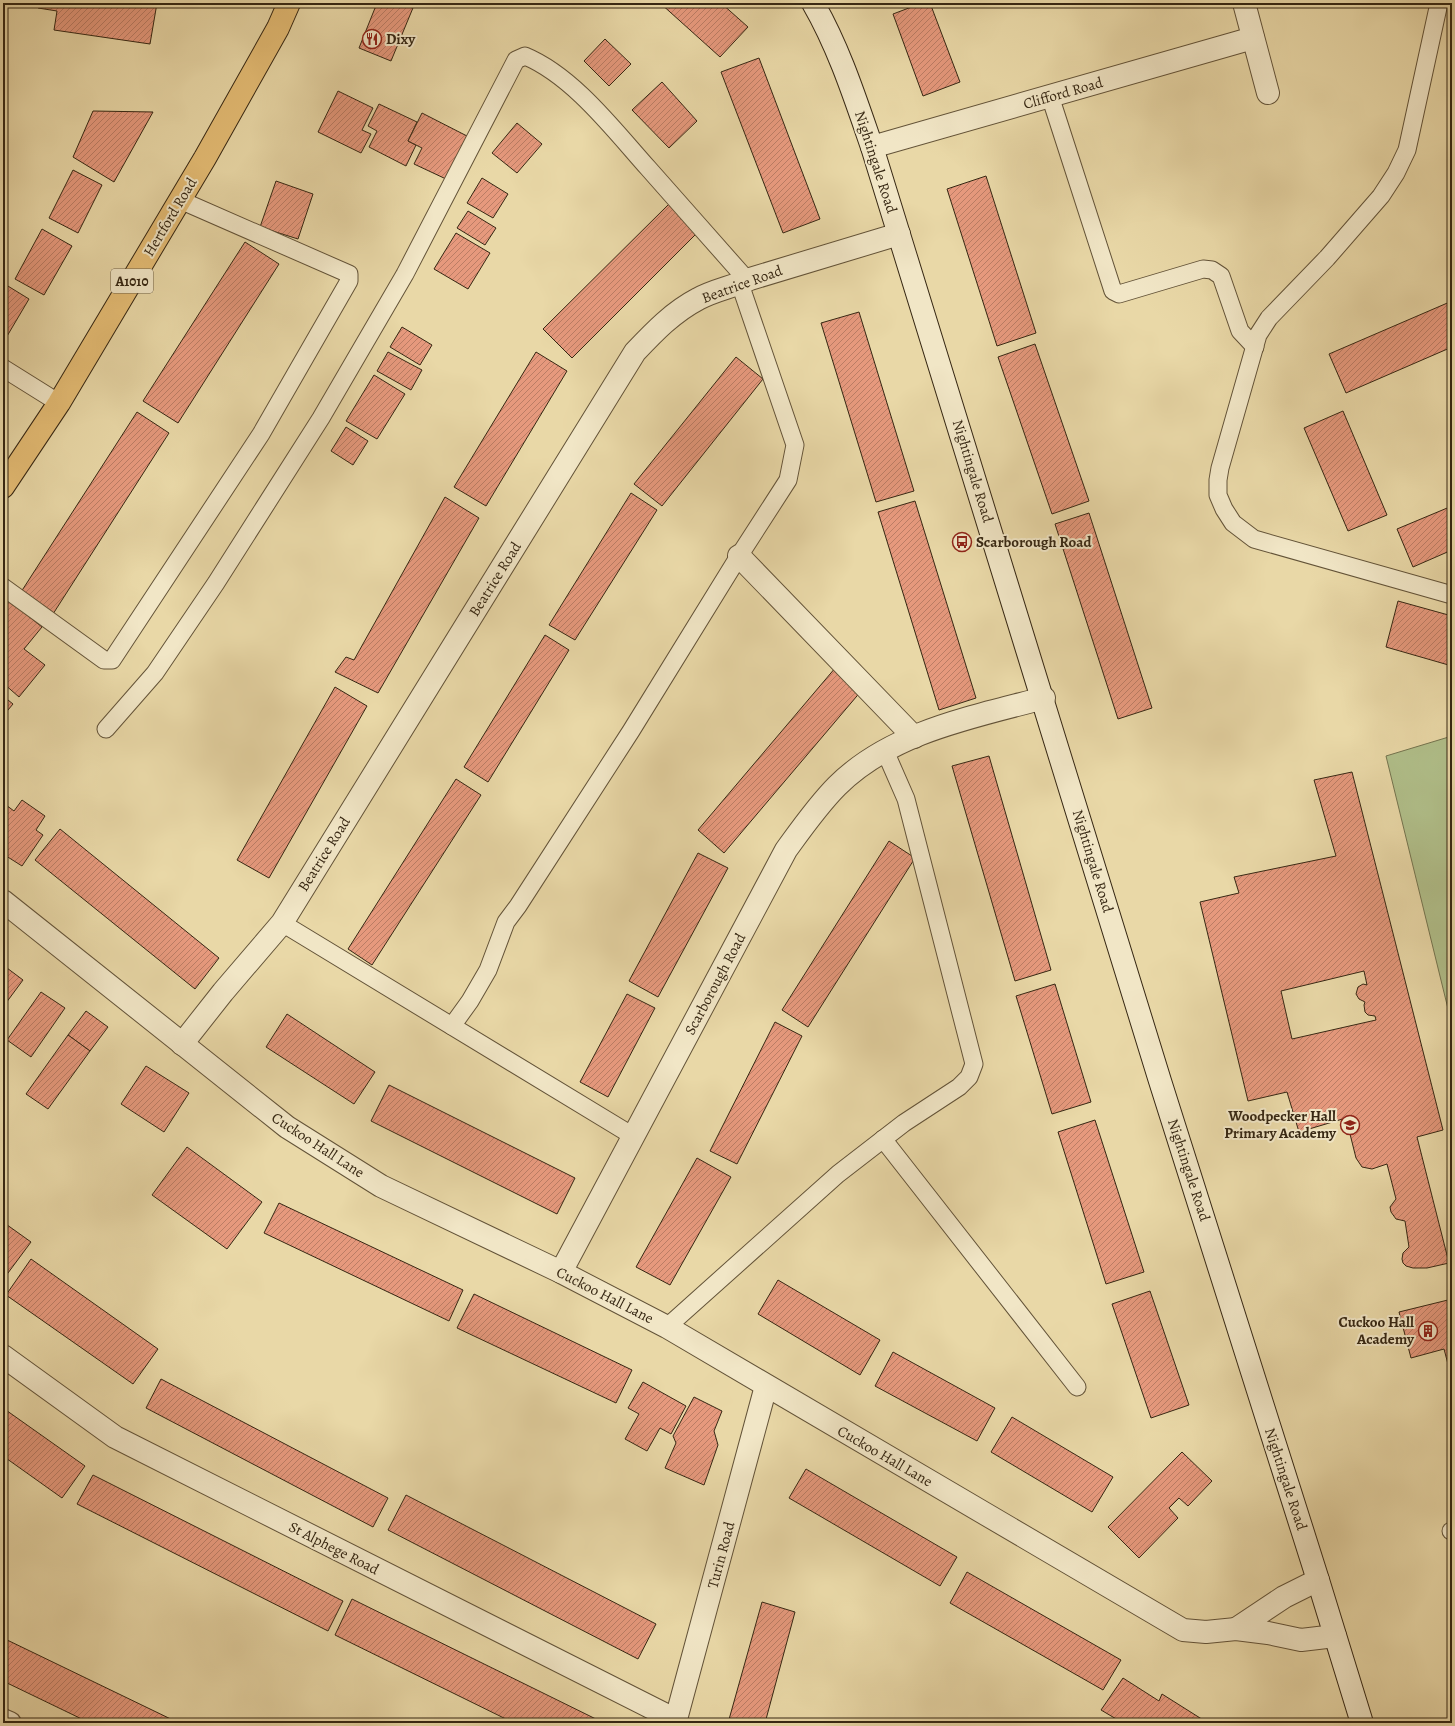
<svg xmlns="http://www.w3.org/2000/svg" width="1455" height="1726" font-family="Alegreya,serif">
  <defs>
    <pattern id="building-hatch" width="6" height="6" patternUnits="userSpaceOnUse"><rect width="6" height="6" fill="#e6997d"/><path d="M-1 1l2-2M0 6l6-6M5 7l2-2" fill="none" stroke="#bb7d65"/></pattern>
  </defs>
  <rect width="100%" height="100%" fill="#e9d8a7"/>
  <filter id="stains"><feTurbulence type="fractalNoise" baseFrequency=".005" numOctaves="4"/><feColorMatrix values="0 0 0 0 .2 0 0 0 0 .09 0 0 0 0 .02 0 0 0 .5 -.17"/></filter>
  <radialGradient id="worn" r=".72"><stop offset=".6" stop-color="#630" stop-opacity="0"/><stop offset="1" stop-color="#630" stop-opacity=".3"/></radialGradient>
  <polygon fill="#b1c08b" stroke="#74744f" points="1452,736 1452,1025 1386,756"/>
  <g fill="url(#building-hatch)" stroke="#362713" fill-rule="evenodd">
    <polygon points="39,3 157,3 150,44 54,30 57,11 38,8"/>
    <polygon points="377,3 415,3 391,61 359,48"/>
    <polygon points="660,3 721,3 748,27 720,57"/>
    <polygon points="922,3 930,3 960,82 923,96 893,14"/>
    <polygon points="605,39 631,64 609,86 584,61"/>
    <polygon points="759,58 820,219 783,233 721,72"/>
    <polygon points="662,82 697,121 669,148 632,110"/>
    <polygon points="338,91 373,108 362,130 371,134 361,153 318,132"/>
    <polygon points="379,104 417,122 408,141 416,145 406,166 369,147 377,131 368,126"/>
    <polygon points="93,111 153,112 114,182 73,157"/>
    <polygon points="422,113 467,136 446,179 414,164 422,148 408,141"/>
    <polygon points="517,123 542,144 517,173 492,153"/>
    <polygon points="73,170 102,185 78,233 49,218"/>
    <polygon points="986,176 1036,333 997,346 947,189"/>
    <polygon points="482,178 508,194 493,218 467,203"/>
    <polygon points="276,181 313,194 298,239 260,227"/>
    <polygon points="669,204 697,233 572,358 543,329"/>
    <polygon points="468,211 496,228 485,245 457,228"/>
    <polygon points="42,229 72,246 44,295 15,279"/>
    <polygon points="456,233 490,253 468,289 434,269"/>
    <polygon points="245,242 279,264 178,423 143,401"/>
    <polygon points="3,283 29,299 3,343"/>
    <polygon points="1452,301 1452,347 1346,393 1329,354"/>
    <polygon points="859,312 914,491 876,502 821,323"/>
    <polygon points="402,327 432,345 420,365 390,347"/>
    <polygon points="1035,344 1089,501 1052,514 998,357"/>
    <polygon points="388,352 422,370 411,390 377,371"/>
    <polygon points="536,352 567,371 486,506 454,487"/>
    <polygon points="736,357 763,379 662,506 634,484"/>
    <polygon points="374,375 405,394 377,439 346,421"/>
    <polygon points="1343,411 1387,515 1348,531 1304,428"/>
    <polygon points="137,412 169,433 53,614 21,592"/>
    <polygon points="346,427 368,441 353,465 331,451"/>
    <polygon points="631,493 657,510 575,640 549,625"/>
    <polygon points="445,497 479,518 378,693 335,672 346,657 354,660"/>
    <polygon points="915,501 976,698 939,710 878,512"/>
    <polygon points="1452,506 1452,550 1413,567 1397,529"/>
    <polygon points="1089,513 1152,708 1118,719 1055,524"/>
    <polygon points="6,598 42,627 24,649 45,665 19,697 3,683 3,602"/>
    <polygon points="1398,601 1452,616 1452,666 1386,647"/>
    <polygon points="545,635 569,650 488,782 464,767"/>
    <polygon points="836,667 862,690 724,853 698,830"/>
    <polygon points="335,687 367,706 269,878 237,860"/>
    <polygon points="3,696 13,704 3,716"/>
    <polygon points="989,756 1051,970 1015,981 952,766"/>
    <path d="M1352,772l91,358 -26,7 32,126 -22,5h-14l-7,-2 -3,-3 -1,-4 1,-6 6,-6 -4,-26 -9,-2 -5,-7 -1,-5 6,-8 -9,-35 -15,5 -10,-2 -6,-9 -10,-40 -47,14 -12,-40 -39,9 -48,-199 39,-9 -5,-16 102,-21 -22,-76zM1364,971l3,14 -4,-1 -5,3 -2,7 3,5 6,3 -1,3 1,7 3,3 7,1 1,4 -84,19 -11,-48z"/>
    <polygon points="456,779 481,795 372,965 348,949"/>
    <polygon points="22,800 45,816 36,830 43,835 22,866 3,854 3,810 6,805 14,811"/>
    <polygon points="60,829 219,958 195,989 35,860"/>
    <polygon points="889,841 915,858 808,1027 782,1010"/>
    <polygon points="698,853 728,868 658,997 629,981"/>
    <polygon points="3,965 23,980 3,1007"/>
    <polygon points="1055,984 1091,1102 1052,1114 1016,996"/>
    <polygon points="41,992 65,1008 31,1057 7,1040"/>
    <polygon points="627,994 655,1008 608,1097 580,1082"/>
    <polygon points="86,1011 108,1027 90,1051 68,1035"/>
    <polygon points="287,1014 375,1072 354,1104 266,1047"/>
    <polygon points="775,1022 802,1036 737,1164 710,1151"/>
    <polygon points="68,1035 90,1051 48,1109 26,1094"/>
    <polygon points="146,1066 189,1093 164,1132 121,1104"/>
    <polygon points="389,1085 575,1178 557,1214 371,1121"/>
    <polygon points="1095,1120 1144,1272 1106,1284 1058,1132"/>
    <polygon points="187,1147 262,1202 227,1249 152,1195"/>
    <polygon points="697,1158 731,1177 670,1285 636,1267"/>
    <polygon points="279,1203 463,1290 449,1321 264,1233"/>
    <polygon points="3,1222 31,1242 5,1277 3,1276"/>
    <polygon points="31,1259 158,1349 133,1384 6,1295"/>
    <polygon points="778,1280 880,1340 860,1375 758,1314"/>
    <polygon points="1150,1291 1189,1405 1151,1418 1112,1304"/>
    <polygon points="474,1294 632,1370 616,1403 457,1328"/>
    <polygon points="1452,1299 1452,1367 1449,1368 1444,1349 1411,1358 1399,1312"/>
    <polygon points="893,1352 995,1408 977,1441 875,1386"/>
    <polygon points="161,1379 388,1498 373,1527 146,1408"/>
    <polygon points="643,1382 686,1406 671,1434 660,1428 647,1451 625,1439 639,1414 628,1408"/>
    <polygon points="694,1397 722,1411 714,1431 718,1445 704,1485 665,1468 676,1443 673,1436"/>
    <polygon points="3,1408 85,1466 62,1498 3,1456"/>
    <polygon points="1012,1417 1113,1477 1092,1512 991,1452"/>
    <polygon points="1182,1452 1212,1481 1188,1506 1179,1498 1169,1508 1178,1518 1139,1558 1108,1527"/>
    <polygon points="806,1469 957,1557 940,1586 789,1498"/>
    <polygon points="93,1475 343,1601 328,1631 77,1504"/>
    <polygon points="406,1495 656,1624 638,1659 388,1530"/>
    <polygon points="967,1572 1121,1660 1103,1690 950,1603"/>
    <polygon points="352,1599 604,1723 514,1723 335,1635"/>
    <polygon points="762,1602 795,1612 765,1723 728,1723"/>
    <polygon points="3,1638 179,1723 90,1723 3,1681"/>
    <polygon points="1123,1678 1159,1701 1162,1694 1208,1723 1123,1723 1101,1710"/>
  </g>
  <g fill="none" stroke-linecap="round" stroke-linejoin="round">
    <defs>
      <g id="service">
        <polyline points="1439,3 1407,150 1396,173 1381,196 1327,258 1269,318 1258,335 1220,468 1218,480 1218,495 1224,509 1233,523 1254,539 1452,595"/>
        <polyline points="1050,96 1113,291 1119,294 1203,269 1212,270 1221,276 1240,331 1255,347"/>
        <polyline points="3,368 59,403"/>
        <polyline points="3,587 104,660 112,660 261,434 349,281 349,274 180,200"/>
        <path d="M106,729l49,-56 61,-90 105,-165 84,-144 111,-214 9,-4c48,20 89,74 123,112 33,37 66,75 99,112"/>
        <polyline points="282,923 633,1136"/>
        <polyline points="452,1026 470,1001 488,970 506,922 518,906 631,731 739,556 788,480 795,445 740,284"/>
        <polyline points="883,1139 1077,1387"/>
        <polyline points="667,1327 838,1174 904,1123 959,1087 969,1077 974,1064 906,799 885,751"/>
        <polyline points="1451,1531 1452,1531"/>
      </g>
      <g id="minor">
        <polyline points="1244,3 1268,93"/>
        <polyline points="872,147 1253,38"/>
        <polyline points="739,556 914,737"/>
        <polyline points="3,901 287,1127 381,1186 561,1272 667,1327 1183,1630 1206,1632 1236,1629"/>
        <path d="M182,1044l41,-52 59,-69 353,-571c19,-20 38,-40 63,-53 16,-9 35,-12 52,-20l149,-45"/>
        <path d="M561,1272l225,-422c16,-22 32,-45 51,-64 54,-54 136,-69 207,-88"/>
        <polyline points="3,1356 115,1437 676,1720"/>
        <polyline points="1318,1580 1284,1597 1236,1629 1268,1633 1301,1640 1335,1636"/>
        <polyline points="3,1720 10,1723"/>
        <polyline points="675,1723 766,1386"/>
      </g>
      <path id="secondary" d="M813,3c26,45 42,95 59,144l288,934 158,499 44,143"/>
      <polyline id="primary" points="3,487 59,403 205,158 278,28 289,3"/>
    </defs>
    <use href="#service" stroke="#635338" stroke-width="19"/>
    <use href="#minor" stroke="#635338" stroke-width="24"/>
    <use href="#secondary" stroke="#362713" stroke-width="24"/>
    <use href="#primary" stroke="#362713" stroke-width="24"/>
    <use href="#service" stroke="#f1e6c6" stroke-width="17"/>
    <use href="#minor" stroke="#f1e6c6" stroke-width="22"/>
    <use href="#secondary" stroke="#f1e6c6" stroke-width="22"/>
    <use href="#primary" stroke="#e4bc74" stroke-width="22"/>
  </g>
  <defs>
    <symbol id="restaurant-ring" viewBox="-11 -11 22 22"><circle r="9.5" fill="#f1e6c6" stroke="#8f2418" stroke-width="1.5"/><path d="M-5-6h1v4h1v-4h1v4h1v-4h1v5L-1.5 .5V6h-2V.5L-5-1ZM5-6V6H3V1.5H1.5Q1.5-4 5-6Z" fill="#8f2418"/></symbol>
    <symbol id="bus-ring" viewBox="-11 -11 22 22"><circle r="9.5" fill="#f1e6c6" stroke="#8f2418" stroke-width="1.5"/><path d="M-5-6H5V4H4V6H2V4H-2V6H-4V4H-5ZM-3.5-4V0h7V-4ZM-3.5 1.2v1.5H-2V1.2ZM2 1.2v1.5H3.5V1.2Z" fill="#8f2418"/></symbol>
    <symbol id="school-ring" viewBox="-11 -11 22 22"><circle r="9.5" fill="#f1e6c6" stroke="#8f2418" stroke-width="1.5"/><path d="M0-5L7-2L0 1L-7-2ZM-4 1L0 2.5L4 1V4Q0 6-4 4Z" fill="#8f2418"/></symbol>
    <symbol id="building-ring" viewBox="-11 -11 22 22"><circle r="9.5" fill="#f1e6c6" stroke="#8f2418" stroke-width="1.5"/><path d="M-4-6H4V6H1V3H-1V6H-4ZM-2.5-4.3h1.7v1.8h-1.7ZM.8-4.3h1.7v1.8H.8ZM-2.5-1h1.7V.8h-1.7ZM.8-1h1.7V.8H.8Z" fill="#8f2418"/></symbol>
  </defs>
  <g fill-rule="evenodd">
    <use href="#restaurant-ring" x="361" y="28" width="22" height="22"/>
    <use href="#bus-ring" x="951" y="531" width="22" height="22"/>
    <use href="#school-ring" x="1339" y="1114" width="22" height="22"/>
    <use href="#building-ring" x="1417" y="1320" width="22" height="22"/>
  </g>
  <g text-anchor="middle" stroke-width="4" stroke-linejoin="round" paint-order="stroke">
    <rect fill="#f1e6c6" stroke="#6e6049" stroke-width="1" x="111" y="269" width="42" height="24" rx="3"/>
    <g font-size="14" font-weight="bold" fill="#362713">
      <text x="132" y="286">A1010</text>
    </g>
    <g font-size="15" font-weight="bold" fill="#362713" stroke="#f1e6c6" text-anchor="start">
      <text x="386" y="44">Dixy</text>
      <text x="976" y="547">Scarborough Road</text>
      <text x="1336" y="1121" text-anchor="end">Woodpecker Hall<tspan x="1336" dy="17">Primary Academy</tspan></text>
      <text x="1414" y="1327" text-anchor="end">Cuckoo Hall<tspan x="1414" dy="17">Academy</tspan></text>
    </g>
    <g font-size="15" fill="#362713" stroke="#f1e6c6">
      <text transform="translate(1063 93) rotate(-16)" y="5">Clifford Road</text>
      <text transform="translate(876 162) rotate(72)" y="5">Nightingale Road</text>
      <text transform="translate(170 217) rotate(-59)" y="5">Hertford Road</text>
      <text transform="translate(742 284) rotate(-20)" y="5">Beatrice Road</text>
      <text transform="translate(973 471) rotate(73)" y="5">Nightingale Road</text>
      <text transform="translate(495 579) rotate(-58)" y="5">Beatrice Road</text>
      <text transform="translate(324 854) rotate(-58)" y="5">Beatrice Road</text>
      <text transform="translate(1093 861) rotate(73)" y="5">Nightingale Road</text>
      <text transform="translate(715 984) rotate(-62)" y="5">Scarborough Road</text>
      <text transform="translate(318 1145) rotate(33)" y="5">Cuckoo Hall Lane</text>
      <text transform="translate(1189 1170) rotate(72)" y="5">Nightingale Road</text>
      <text transform="translate(605 1295) rotate(27)" y="5">Cuckoo Hall Lane</text>
      <text transform="translate(885 1456) rotate(30)" y="5">Cuckoo Hall Lane</text>
      <text transform="translate(1286 1479) rotate(72)" y="5">Nightingale Road</text>
      <text transform="translate(334 1548) rotate(27)" y="5">St Alphege Road</text>
      <text transform="translate(721 1555) rotate(-75)" y="5">Turin Road</text>
    </g>
  </g>
  <rect width="1455" height="1726" fill="none" stroke="#e9d8a7" stroke-width="16"/>
  <rect x="4" y="4" width="1447" height="1718" fill="none" stroke="#362713" stroke-width="2"/>
  <rect x="8" y="8" width="1439" height="1710" fill="none" stroke="#362713"/>
  <rect width="100%" height="100%" filter="url(#stains)"/>
  <rect width="100%" height="100%" fill="url(#worn)"/>
</svg>
